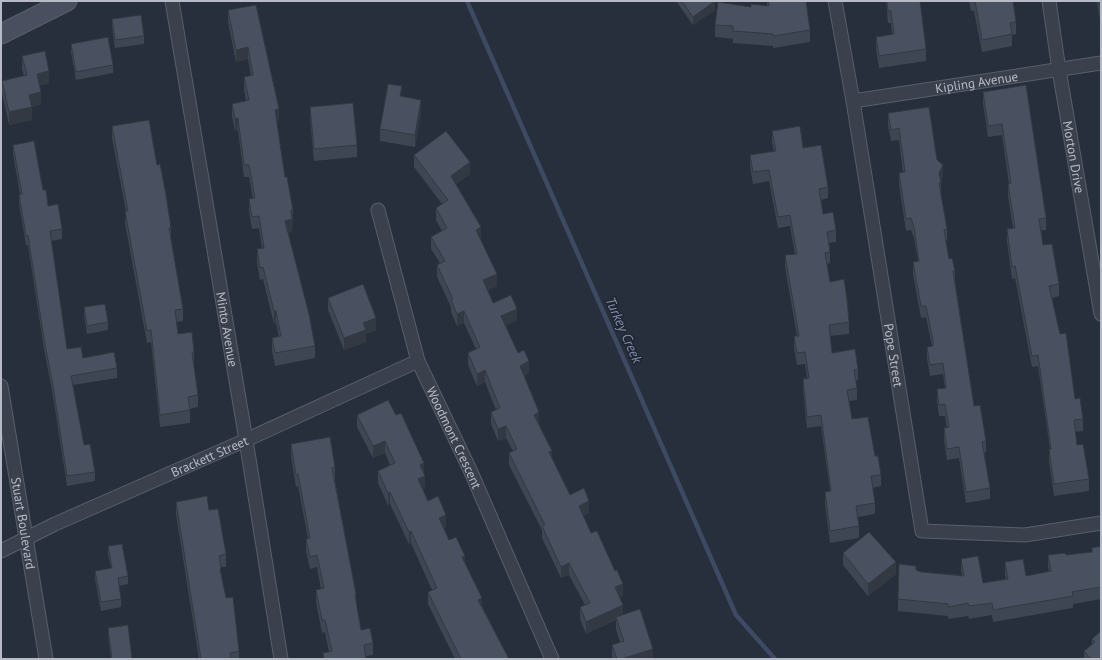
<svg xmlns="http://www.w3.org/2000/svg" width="1102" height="660" font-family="'PT Sans',sans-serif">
  <rect width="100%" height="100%" fill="#272e3c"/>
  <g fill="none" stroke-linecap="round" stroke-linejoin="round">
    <polyline stroke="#3e4a63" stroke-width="4.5" points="467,1 736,615 775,659"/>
    <defs>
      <g id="street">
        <path id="s1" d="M172,1l74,439 35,219"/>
        <path id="s2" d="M835,1l18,100 69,430 103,4 76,-12"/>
        <path id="s3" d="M1049,1l10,69 42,244"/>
        <path id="s4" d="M853,101l248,-38"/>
        <path id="s5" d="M378,210l40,151 53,111 81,187"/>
        <path id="s6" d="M1,386l45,273"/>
        <path id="s7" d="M1,551l54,-27 191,-84 172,-79"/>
      </g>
      <polyline id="secondary" points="1,34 67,1"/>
    </defs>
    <use href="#street" stroke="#595e6b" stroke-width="15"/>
    <use href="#secondary" stroke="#595e6b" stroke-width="21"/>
    <use href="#street" stroke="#3b404d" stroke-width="13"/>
    <use href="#secondary" stroke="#494f5f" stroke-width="19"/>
  </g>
  <g fill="#3f4653">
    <polygon points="676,1 715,1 715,10 693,25"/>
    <polygon points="767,1 806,1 810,30 810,42 773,48 773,46 733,43 733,39 715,37 715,25 751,7 767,6"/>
    <polygon points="886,1 920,1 926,49 926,61 879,68 876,49 876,37 892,35 891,23 888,23"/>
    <polygon points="969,1 1013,1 1016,22 1016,34 1012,35 1012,46 982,52 974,11 971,11"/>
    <polygon points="1097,1 1101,1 1101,26"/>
    <polygon points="256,5 279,121 277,121 285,177 293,210 292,231 288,233 315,346 315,358 275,366 272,350 272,338 279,337 276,323 274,324 263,279 260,280 257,262 257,249 262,249 259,228 252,229 249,211 249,199 253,199 249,177 244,177 238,131 235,131 232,116 232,104 246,101 244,89 244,77 251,76 248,59 236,62 228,22 228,10"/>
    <polygon points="112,19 144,36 144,44 115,48 112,27"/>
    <polygon points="71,44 113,65 113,73 76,80 71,52"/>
    <polygon points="22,56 49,83 40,85 41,104 32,107 32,120 9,125 2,93 2,81 24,76 22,69"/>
    <polygon points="1026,85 1046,218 1046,230 1041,230 1043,245 1059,284 1059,296 1052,298 1075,399 1083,419 1083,431 1075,432 1077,445 1089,479 1089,491 1054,496 1049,461 1049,449 1050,449 1038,366 1032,367 1015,278 1012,279 1007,241 1007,229 1013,228 1008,196 1008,184 1009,184 1002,135 988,137 983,103 983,92"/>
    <polygon points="402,96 421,112 415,147 380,141 380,129"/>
    <polygon points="310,107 357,145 357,157 314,161 310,119"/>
    <polygon points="888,113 937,160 943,176 941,181 941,194 947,229 947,241 946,241 949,259 955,271 955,281 974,406 986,441 986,452 984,453 990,488 990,499 966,503 959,458 947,460 944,440 944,428 947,428 945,416 939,416 937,401 937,389 945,388 943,374 930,376 927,359 927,347 932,346 926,317 921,318 913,274 913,262 918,261 914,238 911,230 906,231 899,185 899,173 903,173 899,140 891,141 888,125"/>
    <polygon points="112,126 157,165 171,228 171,237 183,309 183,321 176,322 178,334 194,352 194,365 198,395 198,407 190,409 190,423 160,427 151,342 147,343 125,223 126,211 112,138"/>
    <polygon points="772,131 803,148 828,187 828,198 821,200 823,214 836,230 836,242 829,243 830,252 830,263 827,264 830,282 849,322 849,334 830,336 832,353 858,369 858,380 856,381 857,388 857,400 849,401 852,419 875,456 881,475 881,486 872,488 875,503 875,514 858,517 859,526 859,538 830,543 825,504 825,492 830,491 821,426 807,428 803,390 803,379 807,378 805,364 797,365 794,348 794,336 797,336 785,267 785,255 795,254 790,226 778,228 769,181 753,184 750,166 750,155 774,151 772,142"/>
    <polygon points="13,145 43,190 48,206 62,229 62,239 51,241 67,349 83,358 117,368 117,378 73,385 84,445 95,472 95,481 67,486 53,396 44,349 28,245 26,245 19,204 19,194 20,194 13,154"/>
    <polygon points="414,155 470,174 456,184 481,239 481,240 497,286 488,290 493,303 517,320 505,326 518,353 529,373 524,376 539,424 552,459 570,495 589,513 583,516 591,533 623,596 619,597 623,615 653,659 613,659 612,657 612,645 620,642 616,629 616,620 586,634 580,619 580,607 585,605 569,575 561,578 542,538 542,530 509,465 509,453 513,451 506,438 498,441 491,424 491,412 496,410 485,382 477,386 468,365 468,353 476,349 464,323 457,326 451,312 451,307 437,277 437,265 440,263 431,249 431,237 442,231 436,220 436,208 442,204 414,167"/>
    <polygon points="328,298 376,330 366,334 366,342 344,350 328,310"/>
    <polygon points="84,307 108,322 108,330 87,334 84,316"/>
    <polygon points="357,415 424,474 425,488 422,489 428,501 446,527 443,528 449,540 465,564 482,606 509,659 455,659 428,604 428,592 432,590 411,543 409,544 390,504 388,505 378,483 378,471 390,465 385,453 373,458 357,427"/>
    <polygon points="291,444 335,467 335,480 356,594 356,604 361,630 373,643 373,655 366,656 366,659 323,659 323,653 329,652 325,632 322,633 316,602 316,590 321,589 317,567 310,569 306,551 306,539 308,538 298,486 296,487 291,456"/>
    <polygon points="176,502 209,510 226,554 226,567 221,567 221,577 226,598 239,651 239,659 199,659 176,514"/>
    <polygon points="108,546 128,576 128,584 119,586 121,599 121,607 101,611 95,579 95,571 111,568 108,555"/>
    <polygon points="1101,546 1101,599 1073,604 1073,608 993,622 992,615 969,619 968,616 948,619 948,616 898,611 898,599 916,570 921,572 962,575 961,571 961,559 983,583 1006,579 1005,574 1005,562 1026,576 1049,572 1048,567 1048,555 1066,555 1092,552 1092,548"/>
    <polygon points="843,553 896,574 868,596 843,565"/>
    <polygon points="108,628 132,659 111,659 108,636"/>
    <polygon points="1101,631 1101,659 1084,659 1084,651 1092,645 1092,639"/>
  </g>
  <g fill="#333943">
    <polygon points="715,1 715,10 693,25 693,17"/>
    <polygon points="248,47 248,59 236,62 236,50"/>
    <polygon points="49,71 49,83 37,86 37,74"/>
    <polygon points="41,92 41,104 29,107 29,95"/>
    <polygon points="421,100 421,112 415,147 415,135"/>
    <polygon points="32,107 32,120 9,125 9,112"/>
    <polygon points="279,109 279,121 275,122 275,110"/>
    <polygon points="238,118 238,131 235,131 235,119"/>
    <polygon points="470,162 470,174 451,188 451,176"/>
    <polygon points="943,165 943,176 939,184 939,173"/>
    <polygon points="292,219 292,231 285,234 285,221"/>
    <polygon points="481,227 481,239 476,242 476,230"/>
    <polygon points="497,274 497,286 483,292 483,280"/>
    <polygon points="517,309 517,320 501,328 501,316"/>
    <polygon points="274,311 276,311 276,323 274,324"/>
    <polygon points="464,311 464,323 457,326 457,314"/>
    <polygon points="376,318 376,330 366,334 366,342 344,350 344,338 363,323"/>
    <polygon points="529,361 529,373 520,377 520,366"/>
    <polygon points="485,370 485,382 477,386 477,374"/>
    <polygon points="539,412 539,424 534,426 534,415"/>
    <polygon points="506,426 506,438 498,441 498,429"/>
    <polygon points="385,441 385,453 373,458 373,446"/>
    <polygon points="552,451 552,463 549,452"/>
    <polygon points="424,463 424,475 420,465"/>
    <polygon points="425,476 425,488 418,491 418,479"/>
    <polygon points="390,492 390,504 388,505 388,493"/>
    <polygon points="589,501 589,513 579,518 579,506"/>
    <polygon points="446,515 446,527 439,530 439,518"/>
    <polygon points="411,531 411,543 409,544 409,532"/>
    <polygon points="465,556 465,568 462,557"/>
    <polygon points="896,562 896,574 868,596 868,584"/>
    <polygon points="569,563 569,575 561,578 561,567"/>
    <polygon points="623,584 623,596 615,599 615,587"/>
    <polygon points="482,598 482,610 478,600"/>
    <polygon points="623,605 623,617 616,617 616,620 586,634 586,622"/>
    <polygon points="653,649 653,659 621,659"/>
  </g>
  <g fill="#495160" stroke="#333943">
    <polygon points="682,1 715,1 693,17"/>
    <polygon points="768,1 806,1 810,30 773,36 773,34 733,31 733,26 715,25 718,2 751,7 751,4 769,6"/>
    <polygon points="887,1 920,1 926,49 879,56 876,37 894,34 891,11 888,11"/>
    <polygon points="975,1 1013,1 1016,22 1010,23 1012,34 982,40"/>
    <polygon points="1099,1 1101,1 1101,14"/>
    <polygon points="256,5 279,109 275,110 285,177 287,177 293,210 291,210 292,219 285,221 309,314 315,346 275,353 272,338 281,336 276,311 274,311 263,267 260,268 257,249 264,248 259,216 252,217 249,199 255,198 249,165 244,165 238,118 235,119 232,104 249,100 244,77 253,75 248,47 236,50 228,10"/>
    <polygon points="141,15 144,36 115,40 112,19"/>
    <polygon points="108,37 113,65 76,72 71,44"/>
    <polygon points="45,51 49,71 37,74 41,92 29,95 32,107 9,112 2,81 27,75 22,56"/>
    <polygon points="388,84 402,86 400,96 421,100 415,135 380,129"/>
    <polygon points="1026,85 1046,218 1039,219 1043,245 1052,244 1059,284 1049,286 1060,334 1066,333 1075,399 1080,398 1083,419 1074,420 1077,445 1083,444 1089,479 1054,484 1049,449 1051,449 1038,355 1032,356 1015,266 1012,267 1007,229 1015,228 1008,184 1011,183 1002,124 988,126 983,92"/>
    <polygon points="353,103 357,145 314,149 310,107"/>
    <polygon points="929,107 937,160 943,165 939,173 941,183 939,183 947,229 944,230 949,259 952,258 955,271 953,271 974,406 980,405 986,441 982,442 990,488 966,492 959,447 947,449 944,428 949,427 945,404 939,405 937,389 946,388 943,363 930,365 927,347 933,346 933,340 926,306 921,306 913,262 919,261 914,227 911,218 906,219 899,173 905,172 899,128 891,130 888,113"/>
    <polygon points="149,120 157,165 160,164 166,195 171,228 169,228 183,309 175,310 178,334 192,332 194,352 192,353 198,395 188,397 190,410 160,415 151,330 147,331 125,211 128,211 112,126"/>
    <polygon points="800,126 803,148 821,145 828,187 819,189 823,214 833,212 836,230 827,232 830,252 825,253 830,282 844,279 847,299 849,322 829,325 832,353 855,349 858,369 854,370 857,388 847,390 852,419 868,417 875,456 878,456 881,475 871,476 875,503 856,506 859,526 830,531 825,492 831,491 821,415 807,417 803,379 809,378 805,352 797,353 794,336 799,336 785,255 797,254 790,215 778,217 769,170 753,172 750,155 776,151 772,131"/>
    <polygon points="446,131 470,162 451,176 481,227 476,230 497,274 483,280 493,303 511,295 517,309 501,316 518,353 524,350 529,361 520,366 539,412 534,415 552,451 549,452 570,495 584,488 589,501 579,506 591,533 597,531 615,571 617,570 623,584 615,587 623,605 586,622 580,607 590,603 569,563 561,567 542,526 545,525 509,453 517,449 506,426 498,429 491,412 500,408 485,370 477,374 468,353 480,347 464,311 457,314 451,300 453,299 437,265 445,261 431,237 447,228 436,208 448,200 414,155"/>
    <polygon points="34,141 43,190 46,190 48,206 58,204 62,229 50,231 67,349 81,347 83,358 114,352 117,368 71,376 84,445 90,444 95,472 67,476 53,386 44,339 28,235 26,236 19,194 22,194 13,145"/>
    <polygon points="363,284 376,318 363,323 366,330 344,338 328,298"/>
    <polygon points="105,304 108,322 87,326 84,307"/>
    <polygon points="388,400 396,415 401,413 424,463 420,465 425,476 418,479 428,501 438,496 446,515 439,518 449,540 456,537 465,556 462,557 482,598 478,600 509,659 461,659 428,592 437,588 411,531 409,532 390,492 388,493 378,471 395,463 385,441 373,446 357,415"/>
    <polygon points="330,437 335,467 332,468 356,594 355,595 361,630 370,628 373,643 364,645 366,659 324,659 323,653 332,651 325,620 322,620 316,590 324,588 317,555 310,557 306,539 310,538 298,474 296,475 291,444"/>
    <polygon points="207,496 209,510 218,509 226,554 219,556 221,568 220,569 226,598 233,597 239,651 230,653 231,659 201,659 176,502"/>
    <polygon points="869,532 896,562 868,584 843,553"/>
    <polygon points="122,544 128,576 118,578 121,599 101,602 95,571 112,568 108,546"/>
    <polygon points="1101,546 1101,587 1072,592 1073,596 993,610 992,603 969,606 968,603 948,607 948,604 898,599 899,564 916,566 916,570 921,572 964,576 961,559 978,556 983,583 1008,579 1005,562 1023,559 1026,576 1051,571 1048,555 1065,553 1066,555 1092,552 1092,548"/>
    <polygon points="640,609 653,649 621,659 617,659 612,645 624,641 616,617"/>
    <polygon points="128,625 132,659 112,659 108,628"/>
    <polygon points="1101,631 1101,659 1091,659 1084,651 1095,642 1092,639"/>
  </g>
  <g text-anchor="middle" stroke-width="3" stroke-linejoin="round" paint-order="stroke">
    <g font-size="13" fill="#b7bbc8" stroke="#202532">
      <text dy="5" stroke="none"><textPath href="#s4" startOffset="125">Kipling Avenue</textPath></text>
      <text dy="5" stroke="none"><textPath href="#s3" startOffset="158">Morton Drive</textPath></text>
      <text dy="5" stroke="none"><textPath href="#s1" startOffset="333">Minto Avenue</textPath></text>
      <text dy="5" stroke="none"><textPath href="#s2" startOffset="359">Pope Street</textPath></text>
      <text dy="5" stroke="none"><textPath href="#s5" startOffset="241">Woodmont Crescent</textPath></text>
      <text dy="5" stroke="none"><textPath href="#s7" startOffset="229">Brackett Street</textPath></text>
      <text dy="5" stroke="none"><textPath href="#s6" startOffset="139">Stuart Boulevard</textPath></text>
    </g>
    <g font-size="14" font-style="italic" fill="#818fac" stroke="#202532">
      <text transform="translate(624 330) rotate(66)" y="5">Turkey Creek</text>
    </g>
  </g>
  <rect width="1102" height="660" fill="none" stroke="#b7bbc8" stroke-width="4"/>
</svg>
